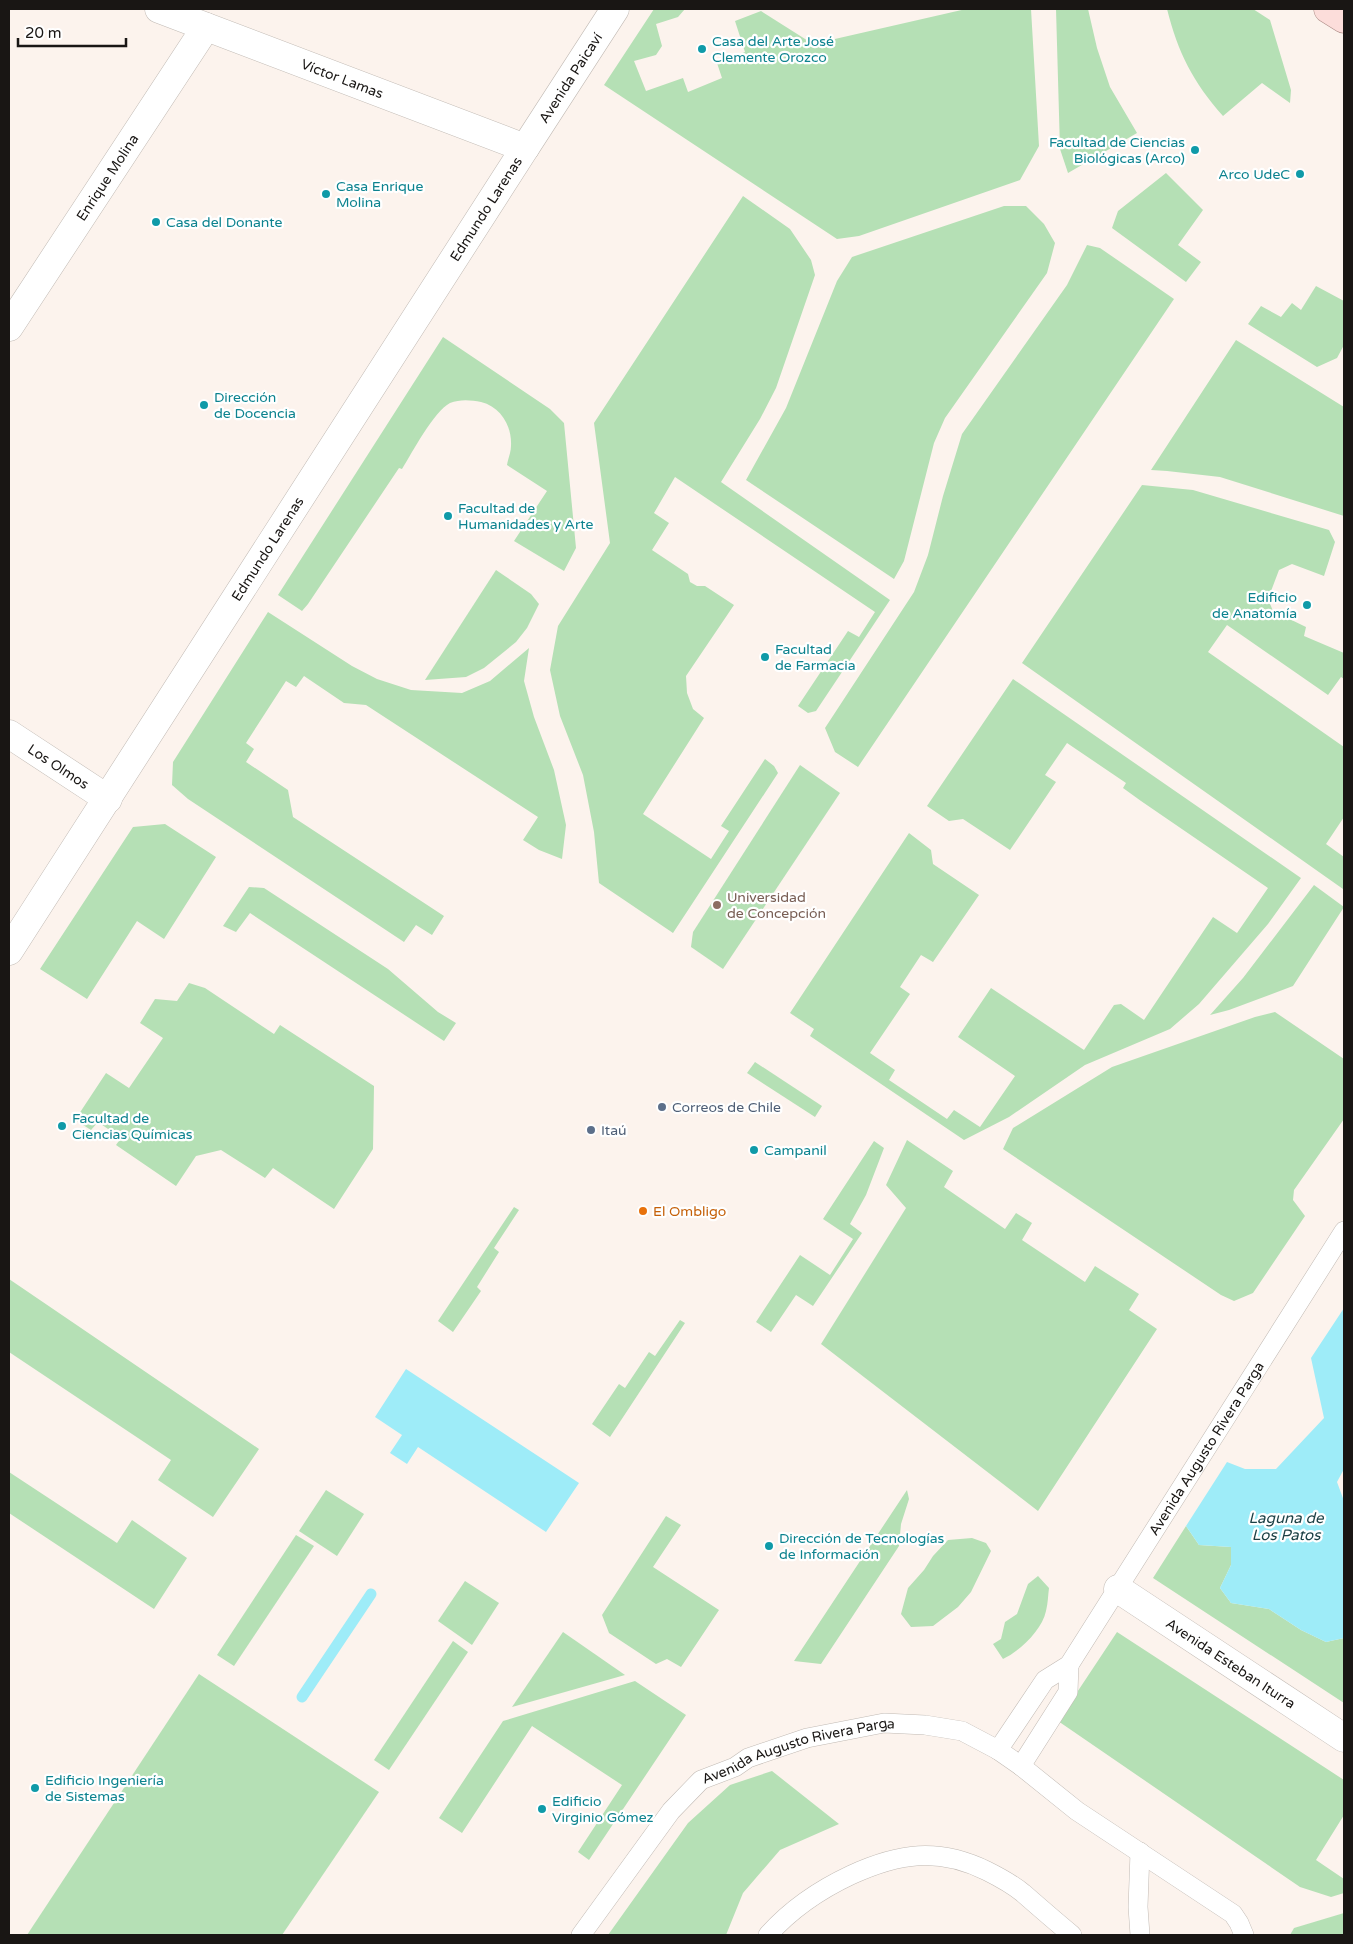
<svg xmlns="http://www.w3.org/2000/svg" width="1353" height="1944" font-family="'Varela Round',sans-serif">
  <rect width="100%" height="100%" fill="#fcf3ed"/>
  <g fill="#b5e0b5">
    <polygon points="654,9 685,9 678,17 656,24 662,46 656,55 634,61 646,91 683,78 688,92 722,78 717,63 745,52 735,21 761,11 813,44 966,9 1031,9 1039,146 1020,180 859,236 837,239 604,85"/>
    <polygon points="1056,9 1088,9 1097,48 1110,87 1137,133 1068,173 1060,149"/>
    <path d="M1167,9h86l17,11 21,70 -1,13 -28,-20 -39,33c-30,-34 -45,-63 -56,-107z"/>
    <polygon points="1166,173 1203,210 1178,245 1201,262 1186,282 1112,228 1118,211"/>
    <polygon points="743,196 790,229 811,260 815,275 776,388 760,419 721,482 890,600 816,711 808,713 798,706 848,631 859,637 875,612 675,477 654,513 669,523 652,550 688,574 690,582 697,586 705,586 734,605 686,676 687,693 693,709 704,718 643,814 711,859 729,831 721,826 765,759 774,766 778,773 673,933 599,883 594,832 583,775 560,716 550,670 558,626 610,543 594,423"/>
    <polygon points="1004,206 1026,206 1044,224 1055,243 1047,273 945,418 934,443 904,561 894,579 746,480 786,408 837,281 852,257"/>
    <polygon points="1087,245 1100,248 1174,299 858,767 835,752 825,728 914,592 928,555 943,496 962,434 1067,285"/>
    <polygon points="1316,286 1344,301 1344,345 1337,358 1317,367 1248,324 1261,306 1281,317 1292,303 1301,310"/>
    <path d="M443,337l107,72 14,14 12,125 -12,23 -50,-30 33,-50 -40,-26c1,-6 4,-13 4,-19 1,-20 -10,-39 -30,-44 -10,-2 -21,-3 -31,1 -16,8 -38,50 -48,66l-3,-1 -91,136 -6,7 -24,-16z"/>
    <polygon points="1236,340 1344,407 1344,516 1220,477 1167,471 1151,470"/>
    <polygon points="1142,485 1193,490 1329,530 1335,542 1324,576 1292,564 1279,570 1268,599 1273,611 1306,627 1304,636 1344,653 1344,679 1341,677 1328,695 1227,625 1208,652 1344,747 1344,817 1326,844 1344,857 1343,889 1022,663"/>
    <polygon points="496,570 531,594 539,604 527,628 516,642 484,668 466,677 425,680"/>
    <polygon points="268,612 352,666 377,679 411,690 462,693 490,681 529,648 524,681 534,717 554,770 566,825 562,859 539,850 523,840 538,817 366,705 344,703 304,676 296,687 286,681 246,743 254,749 246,762 288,790 293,817 444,916 432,935 416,925 404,942 188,799 172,785 173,762"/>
    <polygon points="1013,679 1301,878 1268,924 1199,1004 1170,1029 1085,1065 1009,1117 964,1140 810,1036 814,1029 790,1013 909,833 931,850 933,864 979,895 933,962 921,955 900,987 910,994 870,1053 895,1070 889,1080 947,1119 954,1110 980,1127 1015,1076 958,1037 991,988 1084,1050 1114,1005 1121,1004 1144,1020 1213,917 1237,933 1268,888 1141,801 1123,788 1126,783 1067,743 1045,775 1056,782 1010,850 963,819 949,821 927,806"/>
    <polygon points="800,765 840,793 723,969 691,947 693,932"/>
    <polygon points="165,824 216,857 164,939 137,921 87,999 40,969 133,827"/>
    <polygon points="1314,885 1344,907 1293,986 1229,1010 1210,1015 1243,978"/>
    <polygon points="249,887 264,888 388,969 438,1012 456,1023 444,1041 250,913 236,932 223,926"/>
    <polygon points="189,983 205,988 274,1034 280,1025 374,1086 373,1149 334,1209 273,1168 265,1178 221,1150 196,1156 176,1186 116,1145 121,1138 98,1122 91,1130 75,1120 106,1073 129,1088 163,1038 140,1023 155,999 177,1001"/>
    <polygon points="1275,1012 1344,1059 1344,1119 1294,1190 1293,1200 1305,1216 1253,1293 1234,1301 1221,1295 1003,1149 1013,1128 1112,1067 1255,1017"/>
    <polygon points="755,1062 822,1106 815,1117 747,1073"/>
    <polygon points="907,1140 953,1171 944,1187 1005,1229 1016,1213 1032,1223 1022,1240 1085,1282 1095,1266 1139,1294 1129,1310 1157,1329 1038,1511 821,1344 906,1208 886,1185"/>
    <polygon points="874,1141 884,1148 866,1195 850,1224 862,1233 813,1306 796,1295 771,1332 756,1322 800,1255 830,1275 853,1239 823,1219"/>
    <polygon points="514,1207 519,1210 494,1248 499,1252 477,1287 481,1291 453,1332 438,1321"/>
    <polygon points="9,1279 259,1449 213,1517 158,1480 171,1460 9,1352"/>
    <polygon points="680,1320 685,1323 610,1437 592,1424 619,1384 625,1388 649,1352 655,1356"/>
    <polygon points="9,1472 117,1543 132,1520 187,1558 154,1609 9,1513"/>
    <polygon points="326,1490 364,1514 337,1556 299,1531"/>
    <polygon points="907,1490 909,1499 901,1524 899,1546 821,1664 794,1661"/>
    <polygon points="666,1516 681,1525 653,1567 719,1610 681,1667 667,1659 656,1664 609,1633 602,1615"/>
    <polygon points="1186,1526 1199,1545 1231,1547 1231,1565 1220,1588 1231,1603 1269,1609 1301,1630 1326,1642 1344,1638 1344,1703 1153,1578"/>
    <polygon points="296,1535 314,1546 234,1666 217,1655"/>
    <polygon points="972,1538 986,1543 991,1551 971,1592 958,1607 933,1626 911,1627 901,1614 908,1588 924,1570 933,1556 948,1540"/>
    <path d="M1038,1576l11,12c-1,7 -1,15 -3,23 -4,19 -26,40 -43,48l-10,-15 8,-5 4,-17 12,-8 11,-30z"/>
    <polygon points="465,1581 499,1603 472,1645 438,1621"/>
    <polygon points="563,1632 625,1675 512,1707"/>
    <polygon points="1117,1632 1344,1780 1344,1815 1316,1860 1344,1879 1344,1893 1331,1897 1300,1887 1058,1721"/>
    <polygon points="453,1641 468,1652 389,1770 374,1760"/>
    <polygon points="199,1674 379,1792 282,1935 27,1935"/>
    <polygon points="635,1681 686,1715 589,1860 578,1852 622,1785 532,1726 462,1833 439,1818 503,1721"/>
    <polygon points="772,1771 839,1824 780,1850 743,1893 726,1935 608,1935 688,1823 730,1785"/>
    <polygon points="1344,1913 1344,1935 1290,1935 1294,1928"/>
  </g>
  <g fill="#9eecf8">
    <polygon points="1344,1308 1344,1469 1337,1482 1344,1501 1344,1638 1326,1642 1301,1630 1269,1609 1231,1603 1220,1588 1231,1565 1231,1547 1199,1545 1186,1526 1227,1462 1245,1469 1276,1469 1324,1418 1311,1358"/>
    <polygon points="406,1369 579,1483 546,1532 418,1447 407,1464 390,1453 402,1435 375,1417"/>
  </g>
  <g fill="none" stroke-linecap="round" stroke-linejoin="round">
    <polyline stroke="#9eecf8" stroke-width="11" points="302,1697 371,1594"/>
    <defs>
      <g id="lane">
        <path id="s1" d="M998,1750l47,-70 24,-15 275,-434"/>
        <polyline points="1021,1766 1068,1692 1069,1665"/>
        <path id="s2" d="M581,1935l90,-124 30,-31 34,-13 13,-9 59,-20 77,-15 41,2 37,6 36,19 23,16 56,45 156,103 6,9 5,12"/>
        <path d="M768,1935c24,-27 51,-45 83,-60 48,-22 87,-28 136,-4 12,6 25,13 36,22 16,14 32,28 49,42"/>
        <polyline points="1140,1935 1138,1907 1140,1852"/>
      </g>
      <g id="street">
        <path id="s3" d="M9,327l197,-300"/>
        <path id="s4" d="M9,734l99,65"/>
        <path id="s5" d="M9,951l516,-803"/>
        <path id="s6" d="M1118,1589l226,149"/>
      </g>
      <g id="secondary">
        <path id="s7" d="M159,9l366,139 90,-139"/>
      </g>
      <polyline id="primary" points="1328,9 1344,19"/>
    </defs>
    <use href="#lane" stroke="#c1bab4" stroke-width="20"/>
    <use href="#street" stroke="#c1bab4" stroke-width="29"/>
    <use href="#secondary" stroke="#c1bab4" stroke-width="29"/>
    <use href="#primary" stroke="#ab8984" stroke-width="29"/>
    <use href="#lane" stroke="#fff" stroke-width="19"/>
    <use href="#street" stroke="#fff" stroke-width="28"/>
    <use href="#secondary" stroke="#fff" stroke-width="28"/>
    <use href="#primary" stroke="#fcddda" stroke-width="28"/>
  </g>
  <g fill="#0f9aa8" stroke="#fff" stroke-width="2">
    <circle cx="702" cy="49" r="5"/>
    <circle cx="1195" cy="150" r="5"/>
    <circle cx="1300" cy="174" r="5"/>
    <circle cx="326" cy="194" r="5"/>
    <circle cx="156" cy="222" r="5"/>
    <circle cx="204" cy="405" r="5"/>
    <circle cx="448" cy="516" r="5"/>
    <circle cx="1307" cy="605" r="5"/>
    <circle cx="765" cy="657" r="5"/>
    <circle cx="62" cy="1126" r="5"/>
    <circle cx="754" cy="1150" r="5"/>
    <circle cx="769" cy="1546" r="5"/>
    <circle cx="35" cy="1788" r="5"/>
    <circle cx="542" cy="1809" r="5"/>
  </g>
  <circle fill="#8d6e63" stroke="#fff" stroke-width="2" cx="717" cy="905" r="5"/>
  <g fill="#5c6f8a" stroke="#fff" stroke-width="2">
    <circle cx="662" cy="1107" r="5"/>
    <circle cx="591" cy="1130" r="5"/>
  </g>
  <circle fill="#e8710a" stroke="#fff" stroke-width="2" cx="643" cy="1211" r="5"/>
  <g text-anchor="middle" stroke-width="4.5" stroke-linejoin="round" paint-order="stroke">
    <g font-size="14" fill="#0d838f" stroke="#fff" text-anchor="start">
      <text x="712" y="46">Casa del Arte José<tspan x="712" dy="16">Clemente Orozco</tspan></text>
      <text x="1185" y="147" text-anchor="end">Facultad de Ciencias<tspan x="1185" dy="16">Biológicas (Arco)</tspan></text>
      <text x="1290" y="179" text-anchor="end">Arco UdeC</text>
      <text x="336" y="191">Casa Enrique<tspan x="336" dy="16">Molina</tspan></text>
      <text x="166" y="227">Casa del Donante</text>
      <text x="214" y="402">Dirección<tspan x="214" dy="16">de Docencia</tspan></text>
      <text x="458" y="513">Facultad de<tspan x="458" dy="16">Humanidades y Arte</tspan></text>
      <text x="1297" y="602" text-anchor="end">Edificio<tspan x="1297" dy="16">de Anatomía</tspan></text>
      <text x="775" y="654">Facultad<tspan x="775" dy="16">de Farmacia</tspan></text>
      <text x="72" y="1123">Facultad de<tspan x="72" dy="16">Ciencias Químicas</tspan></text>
      <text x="764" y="1155">Campanil</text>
      <text x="779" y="1543">Dirección de Tecnologías<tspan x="779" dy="16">de Información</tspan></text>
      <text x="45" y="1785">Edificio Ingeniería<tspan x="45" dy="16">de Sistemas</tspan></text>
      <text x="552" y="1806">Edificio<tspan x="552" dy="16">Virginio Gómez</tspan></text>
    </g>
    <g font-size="14" fill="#191614" stroke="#fff">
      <text dy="5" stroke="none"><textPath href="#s7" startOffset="196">Víctor Lamas</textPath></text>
      <text dy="5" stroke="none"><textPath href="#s7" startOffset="475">Avenida Paicaví</textPath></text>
      <text dy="5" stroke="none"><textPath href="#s3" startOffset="179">Enrique Molina</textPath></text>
      <text dy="5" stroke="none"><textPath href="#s5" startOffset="882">Edmundo Larenas</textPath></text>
      <text dy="5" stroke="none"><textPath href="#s5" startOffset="478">Edmundo Larenas</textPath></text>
      <text dy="5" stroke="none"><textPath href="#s4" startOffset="59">Los Olmos</textPath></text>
      <text dy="5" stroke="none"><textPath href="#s1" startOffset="369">Avenida Augusto Rivera Parga</textPath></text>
      <text dy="5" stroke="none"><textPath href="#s6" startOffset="135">Avenida Esteban Iturra</textPath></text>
      <text dy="5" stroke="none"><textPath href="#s2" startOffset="299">Avenida Augusto Rivera Parga</textPath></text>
    </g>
    <g font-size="14" fill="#785e54" stroke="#fff" text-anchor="start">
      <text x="727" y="902">Universidad<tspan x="727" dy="16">de Concepción</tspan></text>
    </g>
    <g font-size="14" fill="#4e5e75" stroke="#fff" text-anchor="start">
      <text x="672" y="1112">Correos de Chile</text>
      <text x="601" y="1135">Itaú</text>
    </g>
    <g font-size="14" fill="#c56008" stroke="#fff" text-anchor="start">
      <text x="653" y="1216">El Ombligo</text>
    </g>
    <g font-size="15" font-style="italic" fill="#1c4146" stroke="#fff">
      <text x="1286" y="1523">Laguna de<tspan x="1286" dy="17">Los Patos</tspan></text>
    </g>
  </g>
  <rect width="1353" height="1944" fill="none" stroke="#191614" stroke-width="20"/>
  <path d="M18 38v8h108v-8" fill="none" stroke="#191614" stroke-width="2.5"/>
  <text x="25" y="38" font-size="15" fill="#191614" stroke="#ffffff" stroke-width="4" paint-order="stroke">20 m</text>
</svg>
